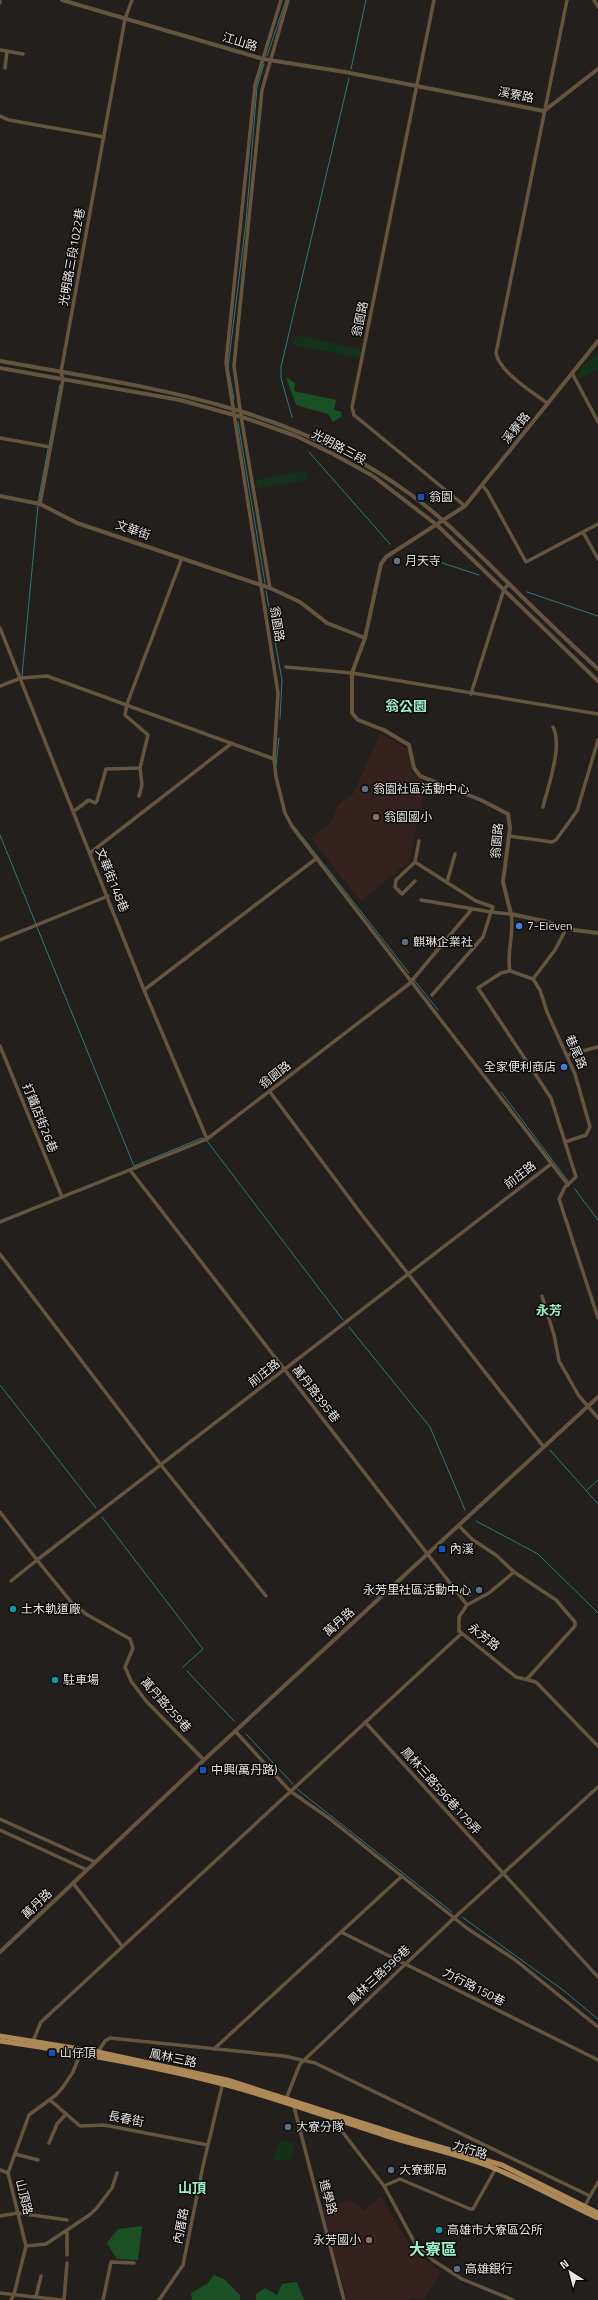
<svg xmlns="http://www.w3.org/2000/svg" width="598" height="2300" font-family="'Titillium Web','Noto Sans TC',sans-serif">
  <rect width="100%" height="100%" fill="#231f1c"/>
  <g fill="#35221f">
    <polygon points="380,733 408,749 412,774 426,784 409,862 361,901 311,838 333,820 337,805 354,793"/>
    <polygon points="381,2197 413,2250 441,2272 424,2300 411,2298 409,2300 347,2300 323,2209 349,2200 364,2210"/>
  </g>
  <g fill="#143119">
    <polygon points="296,335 360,349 360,358 292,345"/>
    <polygon points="598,355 598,369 579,379 577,374 587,361"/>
    <polygon points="306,471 307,480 257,488 256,480"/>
    <polygon points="280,2141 294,2143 291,2159 272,2161"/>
  </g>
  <g fill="#1a5124">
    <polygon points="286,377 295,383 294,391 336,400 334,410 341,412 342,416 333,422 328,414 296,405"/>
    <polygon points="142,2226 138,2260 117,2259 107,2243 118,2229"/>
    <polygon points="214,2275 224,2279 240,2295 240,2300 192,2300 191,2293 207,2284"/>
    <polygon points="297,2282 304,2300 256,2300 256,2294 265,2288 277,2295 282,2284"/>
  </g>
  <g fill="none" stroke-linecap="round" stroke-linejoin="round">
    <g stroke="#2d7b7e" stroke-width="1">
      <polyline points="267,56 286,0"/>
      <polyline points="351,69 366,0"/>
      <polyline points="234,399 228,367 246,222 257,87 264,64"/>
      <polyline points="292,417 281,378 281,367 349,78"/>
      <polyline points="238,422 265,583"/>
      <polyline points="49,446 60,385"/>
      <polyline points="309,452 390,544"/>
      <polyline points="38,503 48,449"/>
      <polyline points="427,558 479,575"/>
      <polyline points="266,591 282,680 280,719"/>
      <polyline points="527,592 598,616"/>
      <polyline points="22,676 38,506"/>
      <polyline points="276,765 279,738"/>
      <polyline points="293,825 409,973"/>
      <polyline points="0,835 36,924"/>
      <polyline points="37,927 134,1166 202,1138 204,1139"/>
      <polyline points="414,980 438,1010"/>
      <polyline points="501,1092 568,1181"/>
      <polyline points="207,1141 343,1320"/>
      <polyline points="574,1188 598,1220"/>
      <polyline points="349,1327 430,1427 465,1510"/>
      <polyline points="0,1385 96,1508"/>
      <polyline points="550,1450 598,1504"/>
      <polyline points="587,1490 598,1480"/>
      <polyline points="102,1517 203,1649 183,1667"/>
      <polyline points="476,1521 538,1554 598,1613"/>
      <polyline points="187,1671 234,1721"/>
      <polyline points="246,1734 293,1784"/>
      <polyline points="297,1789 452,1912"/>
      <polyline points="462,1917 563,1990 598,2019"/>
    </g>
    <g stroke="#66553e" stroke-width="3.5">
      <polyline points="281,0 255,85 226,363 278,693 274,759 276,777 285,813 293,828 568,1185"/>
      <polyline points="434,0 352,407 354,415 465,506"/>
      <polyline points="594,0 598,7"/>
      <polyline points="0,3 0,0"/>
      <polyline points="0,50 23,54"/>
      <polyline points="5,68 7,51"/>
      <polyline points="0,116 9,120 104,137"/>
      <polyline points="572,373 598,422"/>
      <path d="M548,404c-15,-12 -49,-32 -52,-51l71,-353"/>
      <polyline points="0,438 50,447"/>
      <polyline points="482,485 487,491 526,562 598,524"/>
      <polyline points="40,504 63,380 61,372 125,19 132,0"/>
      <polyline points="583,532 598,559"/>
      <polyline points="270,588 241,416 234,366 262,90 288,0"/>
      <polyline points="0,628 144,990 207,1139"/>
      <polyline points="286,667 352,673 598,714"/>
      <polyline points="0,686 21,678 47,676 274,759"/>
      <polyline points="471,694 504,589 509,584"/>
      <polyline points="139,796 142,785 140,768"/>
      <path d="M543,807c5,-21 20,-61 10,-80"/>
      <polyline points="74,811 89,800 95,803 97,801 106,769 140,768 148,735 125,715 127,704 182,558"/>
      <polyline points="509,836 552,842 556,840 577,811 598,740"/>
      <polyline points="90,853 232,743"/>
      <path d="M415,862l61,39 17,6 -2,5 20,2c4,19 -5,38 -1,57l23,8"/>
      <polyline points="415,881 402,894 395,887 396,880 415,862 419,841"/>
      <polyline points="447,882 455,854"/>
      <polyline points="421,900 491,912 483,937 432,995"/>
      <polyline points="0,940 108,896"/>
      <polyline points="510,971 501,973 478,988 551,1098 565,1142"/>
      <polyline points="533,979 540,990 547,1012 575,1074 590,1127 586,1135 565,1142 576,1177 565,1187 559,1199 598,1318"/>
      <polyline points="533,979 555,950 566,929"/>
      <polyline points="144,990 317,858"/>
      <polyline points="0,1046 62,1197"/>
      <polyline points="568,1055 598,1047"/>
      <polyline points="270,1092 362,1215 543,1446"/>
      <polyline points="130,1170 467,1605"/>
      <polyline points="0,1222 207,1139 409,984 472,909"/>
      <polyline points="0,1254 161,1465 266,1596"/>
      <polyline points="542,1296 554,1335 559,1361 579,1396 598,1418"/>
      <polyline points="0,1512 37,1560 551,1164"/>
      <polyline points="459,1526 473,1540 496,1555 514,1572 556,1600 575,1622 575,1626 527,1679"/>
      <polyline points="514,1572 489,1593 467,1605 459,1617 459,1631 516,1677 536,1682 598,1746"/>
      <polyline points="11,1581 37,1560 72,1603 86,1614 130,1639 133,1648 125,1667 131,1681 146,1701 204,1760"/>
      <polyline points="365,1722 598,1977"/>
      <polyline points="235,1731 290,1791 330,1819 468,1929 514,1959 598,2027"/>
      <polyline points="0,1819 95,1862"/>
      <polyline points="0,1830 87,1870"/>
      <polyline points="73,1883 122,1946"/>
      <polyline points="341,1932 598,2060"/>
      <polyline points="33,2041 41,2022 461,1634"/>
      <polyline points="214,2049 402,1876"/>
      <polyline points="98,2052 105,2041 110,2038 284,2056 315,2063 590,2196"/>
      <polyline points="286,2099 300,2064 454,1918 598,1787"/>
      <polyline points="50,2100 80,2126 104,2125 208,2145"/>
      <polyline points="293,2103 344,2300"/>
      <polyline points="331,2117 384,2186 416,2245 434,2261 462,2279 513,2300"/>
      <polyline points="49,2143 57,2124 66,2114"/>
      <polyline points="15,2154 38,2160"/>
      <polyline points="0,2170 8,2173"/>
      <polyline points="384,2186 400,2179 470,2209 473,2209 496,2168"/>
      <polyline points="584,2207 598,2182"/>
      <polyline points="0,2216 18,2213 67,2220"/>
      <polyline points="67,2232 67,2255"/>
      <polyline points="26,2246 46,2244 88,2216 96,2209 112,2188 117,2173"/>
      <polyline points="0,2293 61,2300"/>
      <polyline points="36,2297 41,2276"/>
      <polyline points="11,2300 14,2294 26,2246 8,2173 29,2115 56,2095 63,2087 73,2072 81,2052"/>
      <polyline points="64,2300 67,2263"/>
      <polyline points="103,2300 111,2262 134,2263"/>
      <polyline points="159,2300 183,2265 203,2166 223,2082"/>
    </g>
    <g stroke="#66553e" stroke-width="4">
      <polyline points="62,0 263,59 345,72 544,111 598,69"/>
      <polyline points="598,341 465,506 386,557 381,564 365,638 352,673 352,713 358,720 384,730 409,745 414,768 420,776 481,800 508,814 510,828 503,882 511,914 544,921 566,929 598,933"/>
      <path d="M0,361c145,26 288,43 410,133 28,20 53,45 78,69 36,36 73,72 110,106"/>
      <polyline points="0,368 180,400 245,418 296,436 333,454 373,476 437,525 598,681"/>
      <polyline points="0,496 40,504 77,523 270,588 300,602 327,623 365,638"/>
      <polyline points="0,1952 193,1770 598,1397"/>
    </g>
    <g stroke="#ad8957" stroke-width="5">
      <polyline points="0,2036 98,2052 227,2080 412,2139 502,2165 598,2213"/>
      <path d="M0,2041c75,11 149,24 223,43 54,14 107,34 161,51 37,12 76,19 112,34 35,15 68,33 102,49"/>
    </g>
  </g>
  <g fill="#1a4fb4" stroke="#0b0a08" stroke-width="1.5">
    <rect x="417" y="493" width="8" height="8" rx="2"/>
    <rect x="438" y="1545" width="8" height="8" rx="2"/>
    <rect x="199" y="1766" width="8" height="8" rx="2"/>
    <rect x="48" y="2049" width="8" height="8" rx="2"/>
  </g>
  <circle fill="#6b7280" stroke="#0b0a08" stroke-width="1.5" cx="397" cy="561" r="4"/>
  <g fill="#5c6f8a" stroke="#0b0a08" stroke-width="1.5">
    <circle cx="365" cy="789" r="4"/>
    <circle cx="405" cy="942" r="4"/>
    <circle cx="479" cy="1590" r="4"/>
    <circle cx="288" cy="2127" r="4"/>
    <circle cx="391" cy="2170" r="4"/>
    <circle cx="457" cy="2269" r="4"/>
  </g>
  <g fill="#8d6e63" stroke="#0b0a08" stroke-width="1.5">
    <circle cx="376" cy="817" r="4"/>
    <circle cx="369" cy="2240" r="4"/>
  </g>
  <g fill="#3f7fe0" stroke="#0b0a08" stroke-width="1.5">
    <circle cx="519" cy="926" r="4"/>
    <circle cx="564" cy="1067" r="4"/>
  </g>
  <g fill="#0f9aa8" stroke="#0b0a08" stroke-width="1.5">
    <circle cx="13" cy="1609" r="4"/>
    <circle cx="55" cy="1680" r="4"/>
    <circle cx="439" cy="2230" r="4"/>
  </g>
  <g text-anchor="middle" stroke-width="3" stroke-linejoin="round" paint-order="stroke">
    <g font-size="12" fill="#e7e5e3" stroke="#0b0a08">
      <text transform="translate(240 42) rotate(17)" y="4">江山路</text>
      <text transform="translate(516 95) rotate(11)" y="4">溪寮路</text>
      <text transform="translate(72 257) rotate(-80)" y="4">光明路三段1022巷</text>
      <text transform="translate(360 319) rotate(-78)" y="4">翁園路</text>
      <text transform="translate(516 428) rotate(-51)" y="4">溪寮路</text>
      <text transform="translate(339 447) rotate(28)" y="4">光明路三段</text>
      <text transform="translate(133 530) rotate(19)" y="4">文華街</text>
      <text transform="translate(277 624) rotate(81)" y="4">翁園路</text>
      <text transform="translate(497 841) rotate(-85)" y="4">翁園路</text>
      <text transform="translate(112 880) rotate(68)" y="4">文華街148巷</text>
      <text transform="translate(576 1052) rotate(67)" y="4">巷尾路</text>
      <text transform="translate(275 1075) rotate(-38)" y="4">翁園路</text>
      <text transform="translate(40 1118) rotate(68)" y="4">打鐵店街26巷</text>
      <text transform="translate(520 1175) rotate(-38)" y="4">前庄路</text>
      <text transform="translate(264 1373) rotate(-38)" y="4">前庄路</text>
      <text transform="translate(316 1394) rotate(52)" y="4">萬丹路395巷</text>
      <text transform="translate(339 1622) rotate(-42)" y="4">萬丹路</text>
      <text transform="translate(484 1637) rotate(38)" y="4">永芳路</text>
      <text transform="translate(166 1705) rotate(48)" y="4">萬丹路259巷</text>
      <text transform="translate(441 1791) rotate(48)" y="4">鳳林三路596巷179弄</text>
      <text transform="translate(37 1904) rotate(-44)" y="4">萬丹路</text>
      <text transform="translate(379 1975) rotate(-43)" y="4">鳳林三路596巷</text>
      <text transform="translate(474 1987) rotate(27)" y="4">力行路150巷</text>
      <text transform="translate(173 2058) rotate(12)" y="4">鳳林三路</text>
      <text transform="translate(126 2119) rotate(11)" y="4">長春街</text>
      <text transform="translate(470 2150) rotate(17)" y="4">力行路</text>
      <text transform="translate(24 2197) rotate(76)" y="4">山頂路</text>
      <text transform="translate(328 2197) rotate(75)" y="4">進學路</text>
      <text transform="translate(181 2226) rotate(-79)" y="4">內厝路</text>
    </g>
    <g font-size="12" fill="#e7e5e3" stroke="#0b0a08" text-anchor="start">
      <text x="429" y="501">翁園</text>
      <text x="405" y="565">月天寺</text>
      <text x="373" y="793">翁園社區活動中心</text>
      <text x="384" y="821">翁園國小</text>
      <text x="527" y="930">7-Eleven</text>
      <text x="413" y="946">麒琳企業社</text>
      <text x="556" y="1071" text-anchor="end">全家便利商店</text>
      <text x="450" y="1553">內溪</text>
      <text x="471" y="1594" text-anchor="end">永芳里社區活動中心</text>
      <text x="21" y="1613">土木軌道廠</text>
      <text x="63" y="1684">駐車場</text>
      <text x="211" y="1774">中興(萬丹路)</text>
      <text x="60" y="2057">山仔頂</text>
      <text x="296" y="2131">大寮分隊</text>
      <text x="399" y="2174">大寮郵局</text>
      <text x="447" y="2234">高雄市大寮區公所</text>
      <text x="361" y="2244" text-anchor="end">永芳國小</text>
      <text x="465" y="2273">高雄銀行</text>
    </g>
    <g font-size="13" font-weight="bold" fill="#9af0c9" stroke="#0b0a08">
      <text x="549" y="1315">永芳</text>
    </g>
    <g font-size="14" font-weight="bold" fill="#9af0c9" stroke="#0b0a08">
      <text x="406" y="711">翁公園</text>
      <text x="192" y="2193">山頂</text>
    </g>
    <g font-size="16" font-weight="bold" fill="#9af0c9" stroke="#0b0a08">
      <text x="433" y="2255">大寮區</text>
    </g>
  </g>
  <g transform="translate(570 2272) rotate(324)" stroke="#0b0a08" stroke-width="3" paint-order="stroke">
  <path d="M0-3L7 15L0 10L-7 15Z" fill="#e7e5e3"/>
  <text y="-6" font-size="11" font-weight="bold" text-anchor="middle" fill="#e7e5e3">N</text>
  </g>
</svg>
